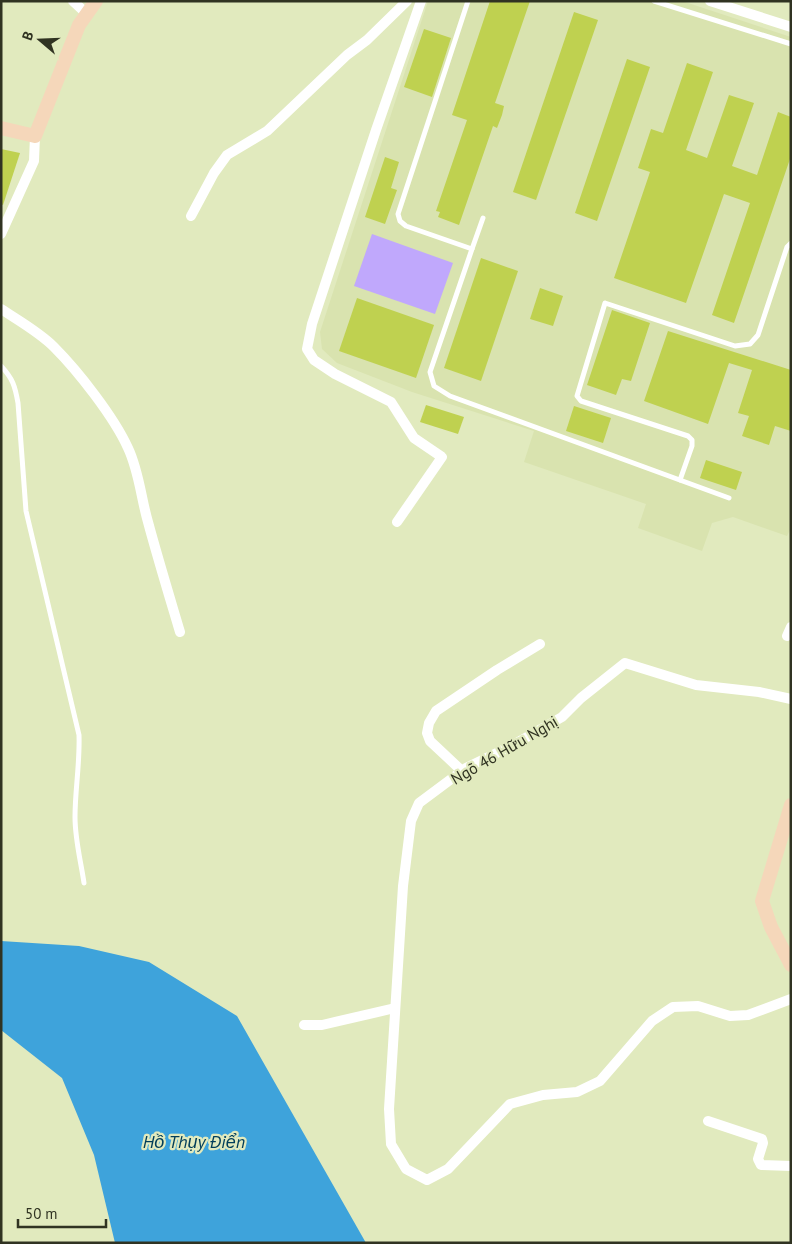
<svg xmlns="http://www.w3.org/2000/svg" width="792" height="1244" font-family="'PT Sans',sans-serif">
  <rect width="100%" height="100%" fill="#e1eabe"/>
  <polygon fill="#d9e3af" points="428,1 682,1 791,37 791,528 787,536 733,517 712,523 702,551 638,528 646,504 524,462 534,431 412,392 337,363 322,349 320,332"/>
  <polygon fill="#c0a8fc" points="372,234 453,263 435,314 354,286"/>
  <polygon fill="#3ea3db" points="1,941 79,946 149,962 237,1016 366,1243 115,1243 94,1155 62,1078 1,1030"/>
  <g fill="#bfd150">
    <polygon points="490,1 530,1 495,103 504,106 502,115 497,128 493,126 459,225 438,217 440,212 436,211 467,120 452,115"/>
    <polygon points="574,12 598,20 536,200 513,192"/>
    <polygon points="424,29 451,38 432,97 404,87"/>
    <polygon points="627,59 650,67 597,221 575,213"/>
    <polygon points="687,63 713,72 686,150 707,158 729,95 754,103 732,166 757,175 778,112 791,117 791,156 734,323 712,315 750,203 724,194 686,303 614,278 650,172 638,168 651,129 663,133"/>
    <polygon points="1,149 20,153 3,205 1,204"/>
    <polygon points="385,157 399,162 391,188 397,190 385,224 365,217"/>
    <polygon points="481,258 518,271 481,381 444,368"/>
    <polygon points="540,288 563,296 553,326 530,319"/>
    <polygon points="357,298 434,325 416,378 339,351"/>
    <polygon points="612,310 650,323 631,381 622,379 616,395 587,385"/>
    <polygon points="668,331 791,370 791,431 775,426 769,445 742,436 749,416 738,413 752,370 729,363 708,424 644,401"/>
    <polygon points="426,405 464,417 458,434 420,422"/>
    <polygon points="574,406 611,418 603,443 566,431"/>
    <polygon points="706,460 742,472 736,490 700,478"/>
  </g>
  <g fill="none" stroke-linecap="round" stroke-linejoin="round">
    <g stroke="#fff" stroke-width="5">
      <polyline points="468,1 398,214 400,221 406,226 472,249 483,218"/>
      <polyline points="654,1 791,44"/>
      <polyline points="472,249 430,372 434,386 450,396 729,498"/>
      <path d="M1,366c12,13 14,20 17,37l8,108 53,224c1,28 -4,55 -4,82 0,23 6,45 9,66"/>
      <polyline points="680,480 692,446 692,440 688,436 581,401 577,396 605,303 735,346 750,344 758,335 787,247 791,243"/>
    </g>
    <g stroke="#fff" stroke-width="10">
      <polyline points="73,1 87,14"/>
      <polyline points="710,1 791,27"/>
      <polyline points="191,216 214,173 227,155 267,131 347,55 367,40 407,1"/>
      <polyline points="1,234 34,161 35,136"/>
      <path d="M1,309c18,12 38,23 53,38 24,24 60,70 74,101 11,23 13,50 20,74 10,37 21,73 32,110"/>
      <polyline points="397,522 442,457 414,438 391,402 335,374 314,360 307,349 312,324 376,130 421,1"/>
      <polyline points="787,636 791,627"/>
      <polyline points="791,699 759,692 696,685 625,663 581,698 562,717 513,745 466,768 419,803 411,821 403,886 389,1109 391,1144 406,1169 427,1180 448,1169 510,1104 543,1095 577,1092 600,1081 652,1021 673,1007 698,1006 730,1016 748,1015 791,999"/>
      <polyline points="462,771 430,741 427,733 429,723 436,711 497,670 540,644"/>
      <polyline points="304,1025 322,1025 395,1008"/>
      <polyline points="708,1121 762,1139 763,1143 758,1159 761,1165 791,1166"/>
    </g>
    <g stroke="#f5d7ba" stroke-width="14">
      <polyline points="1,128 35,136 79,25 96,1"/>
      <polyline points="791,805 762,901 771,927 791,965"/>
    </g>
  </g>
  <g text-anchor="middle" stroke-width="4.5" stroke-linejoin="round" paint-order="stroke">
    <g font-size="16" fill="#303322" stroke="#e1eabe">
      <text transform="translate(504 750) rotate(-30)" y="6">Ngõ 46 Hữu Nghị</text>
    </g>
    <g font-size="18" font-style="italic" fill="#013d59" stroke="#e1eabe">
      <text x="194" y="1148">Hồ Thụy Điển</text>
    </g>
  </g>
  <rect width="792" height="1244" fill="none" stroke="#303322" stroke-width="5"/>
  <g transform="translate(40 40) rotate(289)" stroke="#e1eabe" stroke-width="4" paint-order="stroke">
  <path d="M0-4L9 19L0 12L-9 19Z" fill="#303322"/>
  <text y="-8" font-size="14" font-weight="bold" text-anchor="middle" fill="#303322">B</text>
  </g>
  <path d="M18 1219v8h88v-8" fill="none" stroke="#303322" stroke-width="2.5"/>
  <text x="25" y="1219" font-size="15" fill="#303322" stroke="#e1eabe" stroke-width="4" paint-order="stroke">50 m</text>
</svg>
